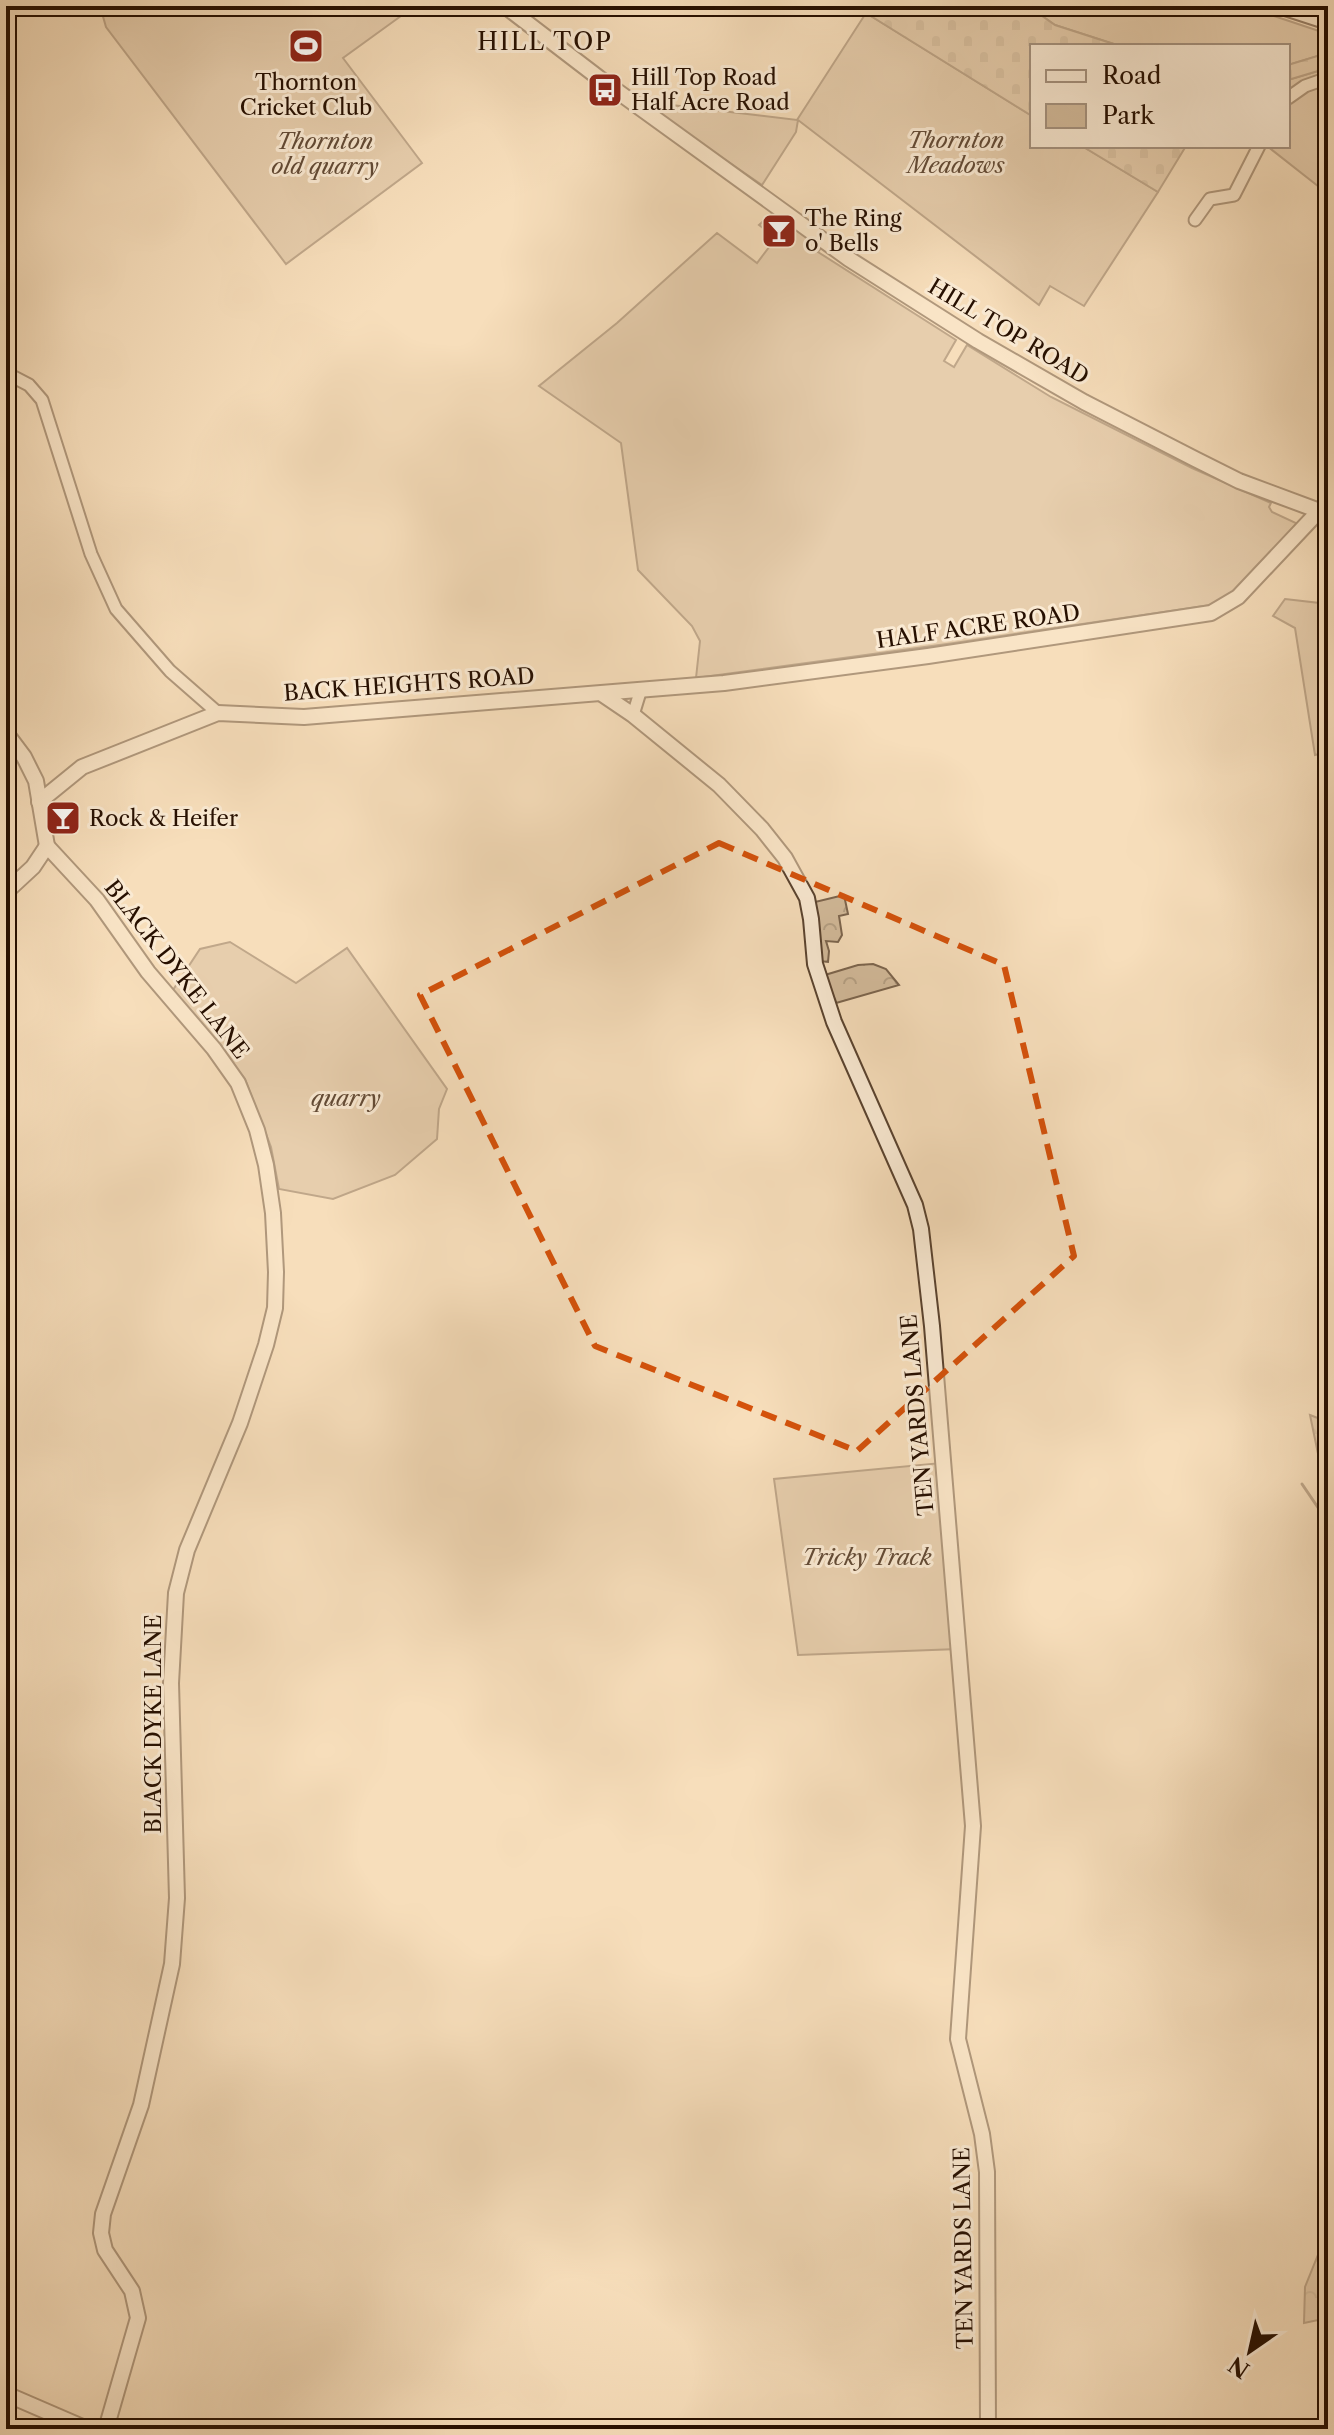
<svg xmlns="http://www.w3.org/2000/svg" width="1334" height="2435" font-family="'Libre Caslon Text',serif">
  <defs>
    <pattern id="forest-crowns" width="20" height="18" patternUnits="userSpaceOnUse" patternTransform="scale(2)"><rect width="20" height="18" fill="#d3bb9b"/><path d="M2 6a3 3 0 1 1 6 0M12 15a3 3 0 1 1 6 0" fill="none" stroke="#b5a084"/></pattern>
    <pattern id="cemetery-stones" width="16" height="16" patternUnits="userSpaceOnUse" patternTransform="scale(2)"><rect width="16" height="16" fill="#d3bb9b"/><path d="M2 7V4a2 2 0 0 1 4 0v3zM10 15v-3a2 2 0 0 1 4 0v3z" fill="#b5a084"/></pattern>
  </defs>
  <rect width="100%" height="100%" fill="#f7debb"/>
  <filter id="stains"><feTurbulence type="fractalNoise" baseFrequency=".0025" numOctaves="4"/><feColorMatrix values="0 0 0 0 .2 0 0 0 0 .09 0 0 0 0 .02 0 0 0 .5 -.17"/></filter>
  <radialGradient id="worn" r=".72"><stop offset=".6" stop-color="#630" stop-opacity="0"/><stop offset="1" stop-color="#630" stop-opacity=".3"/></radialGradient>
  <g fill="#d3bb9b" stroke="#7c654e" stroke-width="2">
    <polygon points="100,6 411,6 412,8 343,58 422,163 286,264 106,27"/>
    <polygon points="1028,6 1244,6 1328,34 1328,47 1321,55 1288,65 1288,46 1120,46 1055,25"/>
    <polygon points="866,13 1032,116 1032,146 1082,146 1158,192 1084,306 1050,286 1039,305 798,120 796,132 762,185 654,111 654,103 797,120"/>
    <polygon points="1328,68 1328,194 1267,146 1288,146 1288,80"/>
    <polygon points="775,211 822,247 818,252 956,340 944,361 954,367 967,345 1051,397 1192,468 1271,503 1269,507 1272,512 1298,524 1235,590 1211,605 954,643 696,678 700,641 692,626 638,570 621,443 539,386 617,323 717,233 757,263 776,238 759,225"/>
    <polygon points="1285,599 1328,604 1328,752 1315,755 1295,628 1273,616"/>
    <polygon points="230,942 296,983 347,948 447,1089 439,1109 437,1139 395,1175 333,1199 279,1189 271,1147 245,1079 173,990 200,949"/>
    <polygon points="941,1463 958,1649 798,1655 774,1479"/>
  </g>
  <g fill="url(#forest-crowns)" stroke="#7c654e" stroke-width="2">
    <polygon points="844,895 848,914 839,916 842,935 838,942 826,941 829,951 828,962 820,961 815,902"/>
    <polygon points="873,964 886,969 899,985 836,1003 825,975 858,965"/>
    <polygon points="1310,1415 1328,1422 1328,1502"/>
    <polygon points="1328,2230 1328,2318 1304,2323 1305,2287"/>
  </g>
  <g fill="url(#cemetery-stones)" stroke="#7c654e" stroke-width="2">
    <polygon points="871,6 1028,6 1055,25 1120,46 1032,46 1032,116 866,13"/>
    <polygon points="1328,47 1328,68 1288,80 1288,65 1321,55"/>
    <polygon points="1082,146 1186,146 1158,192"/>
  </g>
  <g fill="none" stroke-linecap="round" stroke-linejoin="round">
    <polyline stroke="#79614a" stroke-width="3" points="1302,1484 1321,1512 1328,1518"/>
    <defs>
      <g id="minor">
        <polyline points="1288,98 1305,86 1328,78"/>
        <polyline points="1195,220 1210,199 1234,195 1259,146"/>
        <polyline points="6,373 29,385 42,400 91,554 116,609 170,671 218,713"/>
        <polyline points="633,715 641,689"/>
      </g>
      <g id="tertiary">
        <polyline points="505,6 599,78 849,259 978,341 1084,402 1195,459 1239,481 1325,513"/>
        <polyline points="602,694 633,715 719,785 762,829 785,858 807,898 811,919 815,964 834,1022 915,1205 921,1229 932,1326 973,1826 958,2039 982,2134 987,2172 988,2429"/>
        <polyline points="6,733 24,757 36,781 47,846"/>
        <polyline points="39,802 82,767 218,713 304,717 724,683 928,656 1211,613 1238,597 1319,511"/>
        <polyline points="47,846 97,900 148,972 214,1049 238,1083 257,1130 266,1165 273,1213 276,1272 275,1308 266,1345 240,1423 187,1550 176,1593 171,1683 177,1898 172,1964 141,2105 103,2214 101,2233 105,2250 132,2291 138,2318 106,2429"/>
        <polyline points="6,892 33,867 47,846"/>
        <polyline points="6,2394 87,2429"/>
      </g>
      <polyline id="secondary" points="1282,6 1328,21"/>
    </defs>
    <use href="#minor" stroke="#5a432f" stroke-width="15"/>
    <use href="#tertiary" stroke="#5a432f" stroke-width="18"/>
    <use href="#secondary" stroke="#260f00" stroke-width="20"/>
    <use href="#minor" stroke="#faead3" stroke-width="11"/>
    <use href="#tertiary" stroke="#faead3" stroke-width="14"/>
    <use href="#secondary" stroke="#faead3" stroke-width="16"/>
  </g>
  <path d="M0 0H1334V2435H0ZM719,843l285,122 70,291 -217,195 -262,-105 -175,-351z" fill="#f7debb" fill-opacity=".55" fill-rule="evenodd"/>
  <path fill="none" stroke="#d5520b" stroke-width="6" stroke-dasharray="16 10" stroke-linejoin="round" d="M719,843l285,122 70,291 -217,195 -262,-105 -175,-351z"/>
  <defs>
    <symbol id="stadium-square" viewBox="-11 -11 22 22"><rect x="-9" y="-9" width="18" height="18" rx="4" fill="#8f2418" stroke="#faead3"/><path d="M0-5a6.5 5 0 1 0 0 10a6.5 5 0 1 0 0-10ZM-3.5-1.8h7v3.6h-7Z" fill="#fff"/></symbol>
    <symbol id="bus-square" viewBox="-11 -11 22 22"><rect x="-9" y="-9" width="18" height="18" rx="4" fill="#8f2418" stroke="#faead3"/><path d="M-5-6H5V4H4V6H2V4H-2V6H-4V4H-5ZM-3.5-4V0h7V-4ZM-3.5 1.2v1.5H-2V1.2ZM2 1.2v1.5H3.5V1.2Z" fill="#fff"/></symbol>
    <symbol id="bar-square" viewBox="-11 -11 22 22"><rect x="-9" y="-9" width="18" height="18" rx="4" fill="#8f2418" stroke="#faead3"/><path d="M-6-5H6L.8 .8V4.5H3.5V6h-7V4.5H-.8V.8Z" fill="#fff"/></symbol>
  </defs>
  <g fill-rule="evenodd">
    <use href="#stadium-square" x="286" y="26" width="40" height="40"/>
    <use href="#bus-square" x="585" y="70" width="40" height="40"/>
    <use href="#bar-square" x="759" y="211" width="40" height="40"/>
    <use href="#bar-square" x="43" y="798" width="40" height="40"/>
  </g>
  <g text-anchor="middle" stroke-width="6" stroke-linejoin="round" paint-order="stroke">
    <g font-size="22" fill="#260f00" stroke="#faead3" text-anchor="start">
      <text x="631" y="85">Hill Top Road<tspan x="631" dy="25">Half Acre Road</tspan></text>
      <text x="306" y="90" text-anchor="middle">Thornton<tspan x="306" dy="25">Cricket Club</tspan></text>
      <text x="805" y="226">The Ring<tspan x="805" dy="25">o' Bells</tspan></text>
      <text x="89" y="826">Rock &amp; Heifer</text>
    </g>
    <g font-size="22" font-style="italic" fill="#634b36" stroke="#faead3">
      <text x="956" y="148">Thornton<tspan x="956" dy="25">Meadows</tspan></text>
      <text x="325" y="149">Thornton<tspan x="325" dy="25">old quarry</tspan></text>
      <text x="346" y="1106">quarry</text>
      <text x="867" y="1565">Tricky Track</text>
    </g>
    <g font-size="22" fill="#260f00" stroke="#faead3">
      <text transform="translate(1009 331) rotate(31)" y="8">HILL TOP ROAD</text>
      <text transform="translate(978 626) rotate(-8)" y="8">HALF ACRE ROAD</text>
      <text transform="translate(409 684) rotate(-4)" y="8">BACK HEIGHTS ROAD</text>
      <text transform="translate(177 969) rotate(52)" y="8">BLACK DYKE LANE</text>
      <text transform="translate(917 1415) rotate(-95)" y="8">TEN YARDS LANE</text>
      <text transform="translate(153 1724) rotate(-90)" y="8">BLACK DYKE LANE</text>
      <text transform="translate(963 2248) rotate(-91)" y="8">TEN YARDS LANE</text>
    </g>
    <g font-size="24" letter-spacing="2" fill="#260f00" stroke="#faead3">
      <text x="545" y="50">HILL TOP</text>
    </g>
  </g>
  <rect width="1334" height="2435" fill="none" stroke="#f7debb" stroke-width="32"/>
  <rect x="8" y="8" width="1318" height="2419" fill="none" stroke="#260f00" stroke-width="4"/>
  <rect x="16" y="16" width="1302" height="2403" fill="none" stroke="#260f00" stroke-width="2"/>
  <rect x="1030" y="44" width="260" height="104" fill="#faead3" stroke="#a5927f" stroke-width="2"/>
  <rect x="1046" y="70" width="40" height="12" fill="#faead3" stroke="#a5927f" stroke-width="2"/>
  <text x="1102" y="84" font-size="24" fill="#260f00">Road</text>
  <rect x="1046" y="104" width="40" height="24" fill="#d3bb9b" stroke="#a5927f" stroke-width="2"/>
  <text x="1102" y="124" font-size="24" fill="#260f00">Park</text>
  <g transform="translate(1250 2351) rotate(214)" stroke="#faead3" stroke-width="6" paint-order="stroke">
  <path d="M0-6L14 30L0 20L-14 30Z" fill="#260f00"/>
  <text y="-12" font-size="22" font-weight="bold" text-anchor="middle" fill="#260f00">N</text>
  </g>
  <rect width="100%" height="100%" filter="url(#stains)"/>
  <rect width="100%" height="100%" fill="url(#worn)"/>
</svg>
